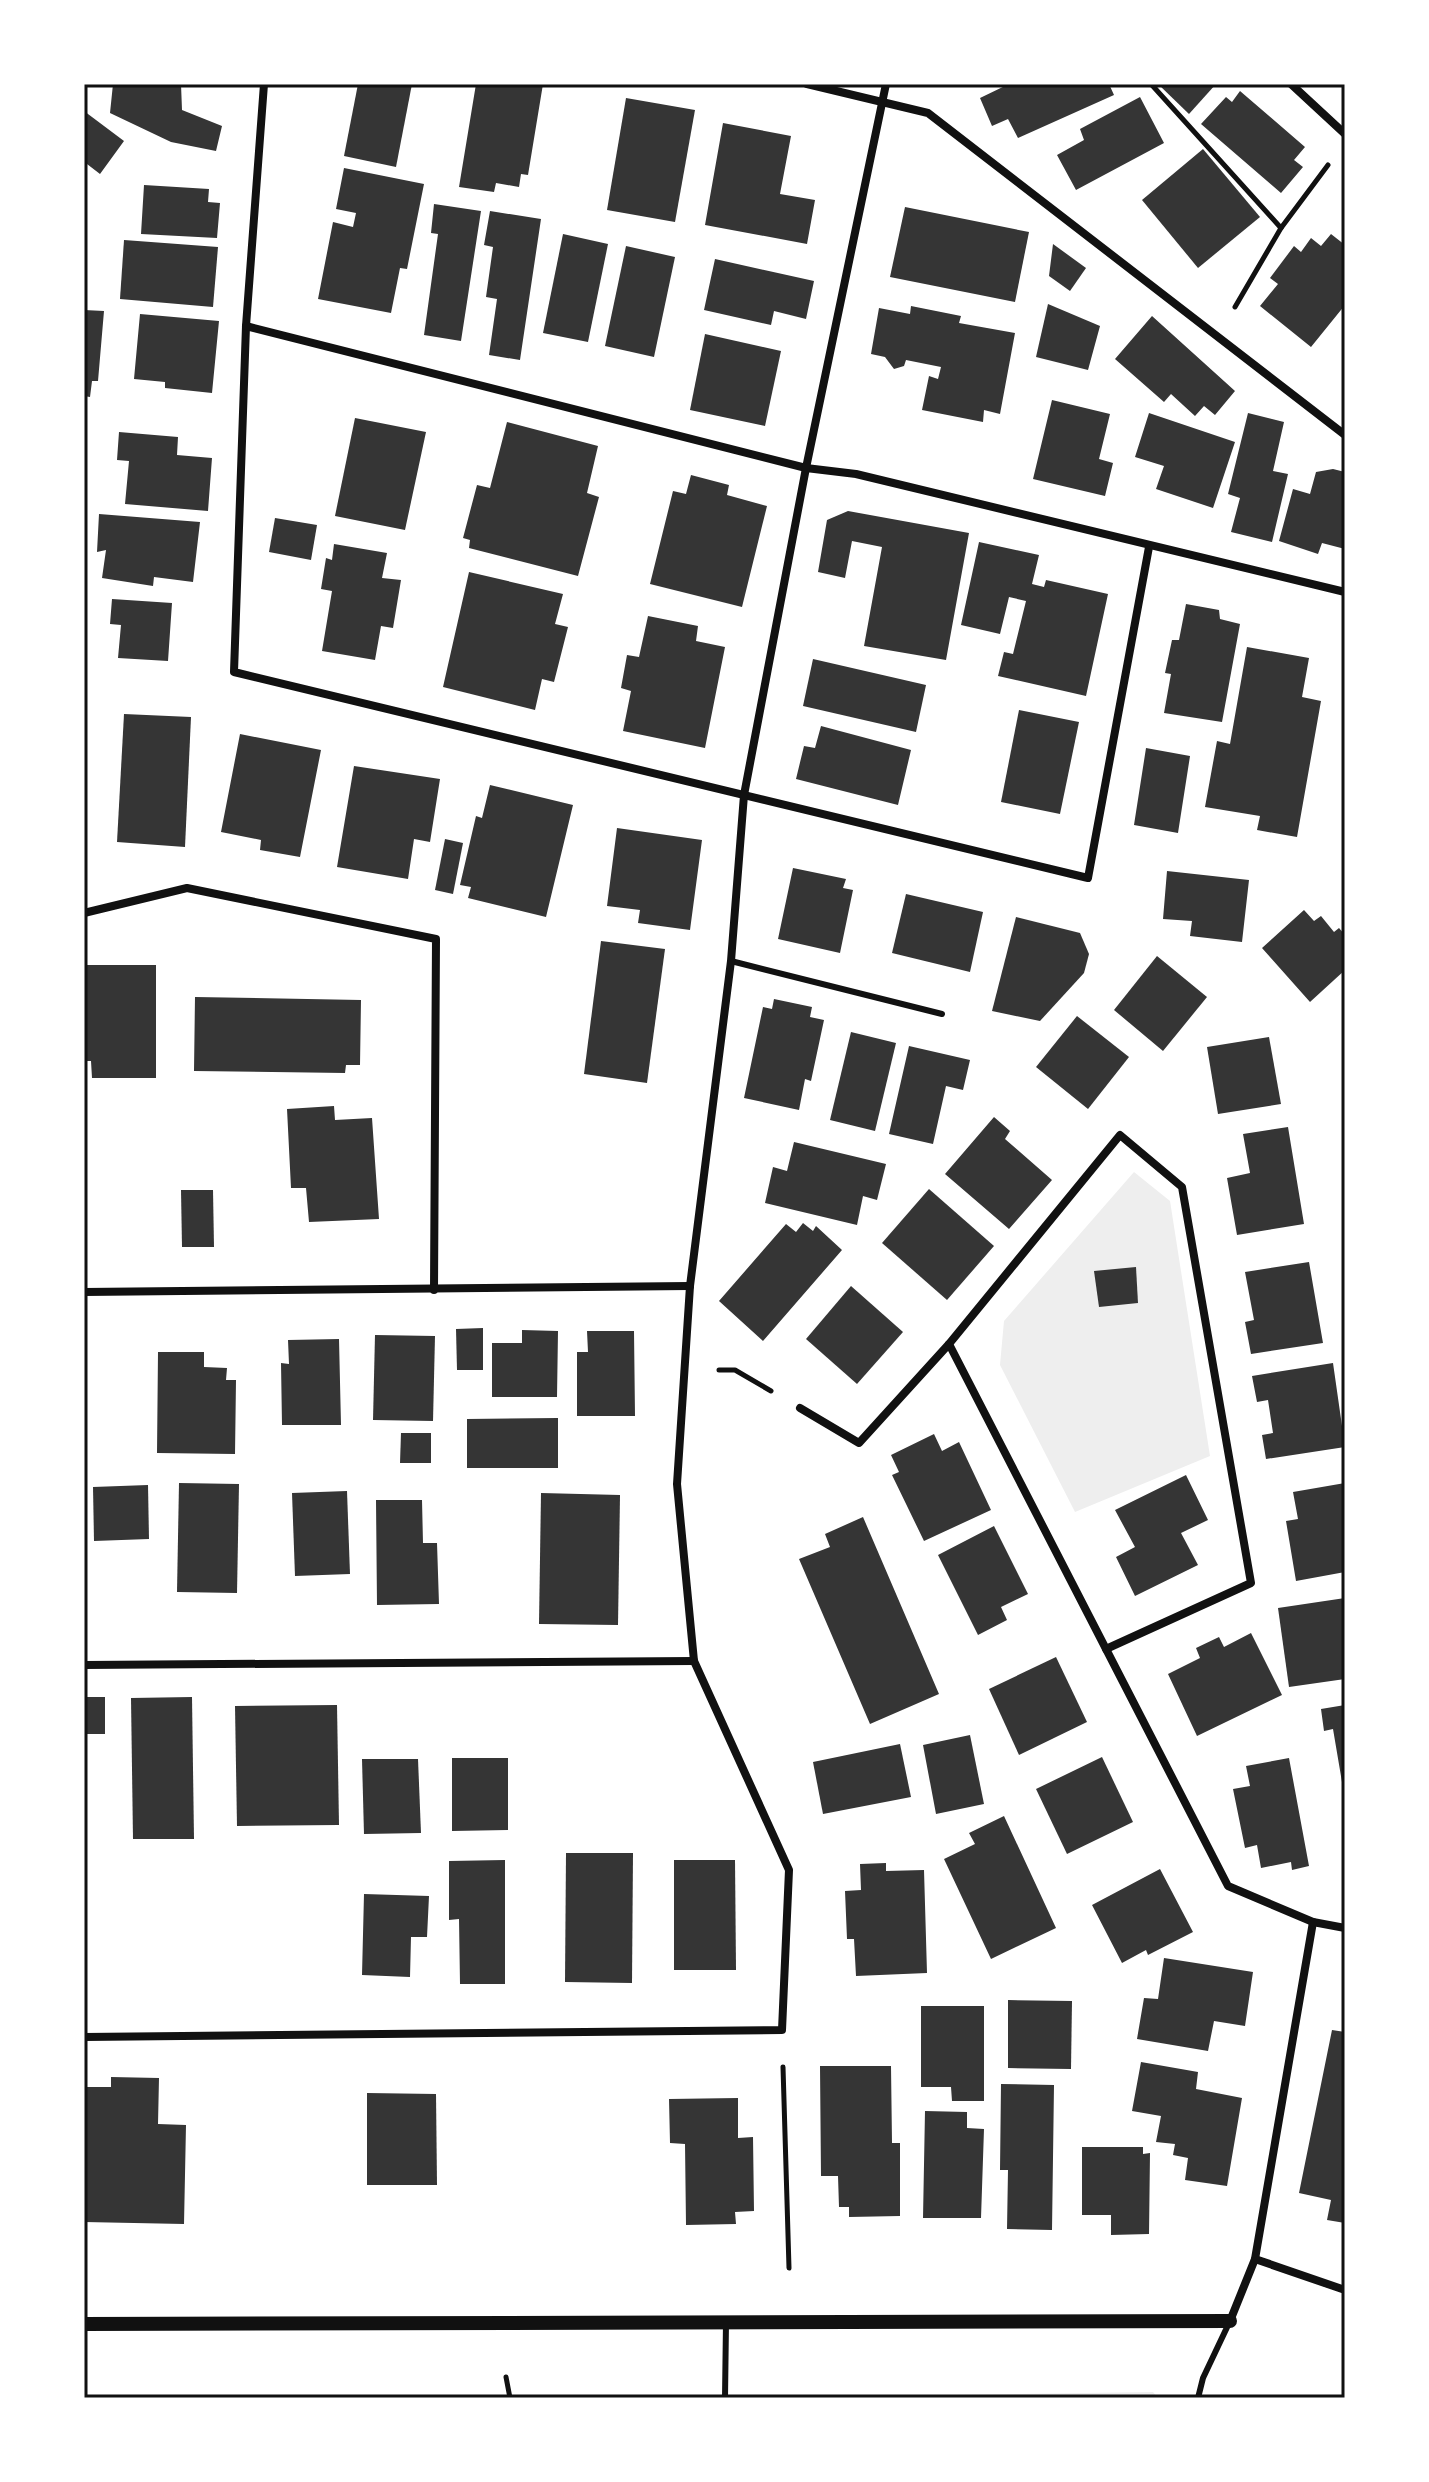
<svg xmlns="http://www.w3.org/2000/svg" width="1429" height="2482" font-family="'Archivo Narrow',sans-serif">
  <rect width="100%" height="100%" fill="#fff"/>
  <g fill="#eee">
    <polygon points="1134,1172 1170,1201 1210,1456 1075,1512 1000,1365 1004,1321"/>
    <polygon points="1153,2392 1158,2398 759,2398 760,2398"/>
  </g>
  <g fill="#353535">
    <polygon points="113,84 181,84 182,110 222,126 216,151 171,142 110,113"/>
    <polygon points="358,84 412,84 396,167 344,156"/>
    <polygon points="476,84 543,84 528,175 521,174 519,187 496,183 494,192 459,187"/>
    <polygon points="1009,84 1109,84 1114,95 1018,138 1008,119 992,126 980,98"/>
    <polygon points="1158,84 1216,84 1189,114"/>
    <polygon points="1240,91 1305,147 1294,160 1303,167 1281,193 1201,124 1226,97 1232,102"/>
    <polygon points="1140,97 1164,143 1076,190 1057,155 1084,140 1080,129"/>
    <polygon points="626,98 695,110 675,222 607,210"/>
    <polygon points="84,111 124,141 100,174 87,164 84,168"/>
    <polygon points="723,123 791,136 780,194 815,200 807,244 705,225"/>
    <polygon points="1203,149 1260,217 1198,268 1142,200"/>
    <polygon points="344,168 424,184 407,269 400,268 391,313 318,299 333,222 353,227 356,213 336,209"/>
    <polygon points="144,185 209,189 208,202 220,203 217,238 141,234"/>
    <polygon points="434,204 481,211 461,341 424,335 438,234 431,233"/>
    <polygon points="905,207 1029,232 1015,302 890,277"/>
    <polygon points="490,211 541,219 520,360 489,355 497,299 486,297 493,247 484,245"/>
    <polygon points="563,234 608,244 588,342 543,333"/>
    <polygon points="1331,234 1345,245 1345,305 1311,347 1260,306 1278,284 1270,278 1294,246 1301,252 1311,238 1321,246"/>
    <polygon points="124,240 218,247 213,307 120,299"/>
    <polygon points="1053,244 1086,268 1070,291 1049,276"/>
    <polygon points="626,246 675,257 654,357 605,346"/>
    <polygon points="715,259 814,281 806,319 774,311 771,325 704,310"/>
    <polygon points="1048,304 1100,326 1088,370 1036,357"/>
    <polygon points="911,306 961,316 959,323 1015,333 1000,414 984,410 983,422 922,410 929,376 938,379 941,367 906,360 904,366 894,369 885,357 871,354 879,308 910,314"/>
    <polygon points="84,310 104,311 98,381 92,381 90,397 84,396"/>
    <polygon points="140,314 219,321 212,393 165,388 165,382 134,379"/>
    <polygon points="1152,316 1235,391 1215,415 1204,406 1195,416 1171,394 1164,402 1115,359"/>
    <polygon points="705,334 781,351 765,426 690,410"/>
    <polygon points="1052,400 1110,414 1099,459 1113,463 1105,496 1033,479"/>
    <polygon points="1149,413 1235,442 1213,508 1156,489 1164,466 1135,457"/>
    <polygon points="1248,413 1284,422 1273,471 1288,474 1272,542 1231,532 1240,498 1228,494"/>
    <polygon points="355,418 426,432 405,530 335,516"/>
    <polygon points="507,422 598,446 587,493 599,497 578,576 469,548 470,540 463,538 477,485 490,488"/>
    <polygon points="119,432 178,437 177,455 212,458 208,511 125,504 129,461 117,460"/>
    <polygon points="1333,469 1345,472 1345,549 1322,543 1318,554 1279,541 1293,489 1310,494 1316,472"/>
    <polygon points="691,475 729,485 727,495 767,506 742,607 650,584 673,491 686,494"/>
    <polygon points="848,511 969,533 946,660 864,646 882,547 852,541 845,578 818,572 827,520"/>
    <polygon points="99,514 200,522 193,582 154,577 153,586 102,578 106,550 97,552"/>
    <polygon points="275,518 317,525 311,560 269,552"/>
    <polygon points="979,542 1039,555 1032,584 1044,587 1046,580 1108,594 1086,696 998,676 1004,652 1013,654 1026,601 1009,597 1000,634 961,625"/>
    <polygon points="334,544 387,553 382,578 401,580 393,628 381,626 375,660 322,651 332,591 321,589 326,558 332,560"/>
    <polygon points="469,572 563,594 555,624 568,627 554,682 542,679 535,710 443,687"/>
    <polygon points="112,599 172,603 168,661 118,658 121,625 110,624"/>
    <polygon points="1186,604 1219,610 1220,619 1240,624 1222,722 1164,713 1171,674 1165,673 1172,640 1179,640"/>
    <polygon points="648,616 698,626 696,641 725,647 705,748 623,731 631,691 621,688 627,655 639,657"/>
    <polygon points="1247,647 1309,658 1302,697 1321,701 1297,837 1257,830 1260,816 1205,807 1217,741 1230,744"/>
    <polygon points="813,659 926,685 916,732 803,706"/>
    <polygon points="1019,710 1079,722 1060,814 1001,802"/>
    <polygon points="124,714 191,717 185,847 117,842"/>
    <polygon points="821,726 911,750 898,805 796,779 804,746 815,748"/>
    <polygon points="240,734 321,750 300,857 260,850 261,840 221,832"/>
    <polygon points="1146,748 1190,756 1178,833 1134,825"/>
    <polygon points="354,766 440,779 430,842 414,839 408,879 337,867"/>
    <polygon points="490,785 573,805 546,917 468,898 471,887 460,885 476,816 482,818"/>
    <polygon points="617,828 702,840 690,930 638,923 640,910 607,906"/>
    <polygon points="445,839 463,843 453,894 435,890"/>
    <polygon points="793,868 846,879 843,888 853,890 840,953 778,939"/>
    <polygon points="1167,871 1249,880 1242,942 1190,936 1192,921 1163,919"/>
    <polygon points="906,894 983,912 970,972 892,953"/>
    <polygon points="1304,910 1314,921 1321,916 1334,932 1339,928 1345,935 1345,970 1310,1002 1262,948"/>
    <polygon points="1016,917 1080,933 1089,954 1084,973 1040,1021 992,1011"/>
    <polygon points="601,941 665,949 647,1083 584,1074"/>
    <polygon points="1157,956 1207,997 1163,1051 1114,1010"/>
    <polygon points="84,965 156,965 156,1078 92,1078 91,1061 84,1061"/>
    <polygon points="195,997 361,1000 360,1065 346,1065 345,1073 194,1071"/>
    <polygon points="774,999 812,1007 810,1017 824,1020 811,1081 805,1079 799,1110 744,1098 763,1007 772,1009"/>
    <polygon points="1077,1016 1129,1057 1088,1109 1036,1067"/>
    <polygon points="851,1032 896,1043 875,1131 830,1120"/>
    <polygon points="1269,1037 1281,1104 1218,1114 1207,1047"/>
    <polygon points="909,1046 970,1060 963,1090 946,1086 933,1144 889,1134"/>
    <polygon points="334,1106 335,1120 372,1118 379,1219 309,1222 306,1188 291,1188 287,1109"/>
    <polygon points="994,1117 1010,1131 1005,1139 1052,1180 1009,1229 945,1174"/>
    <polygon points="1288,1127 1304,1224 1237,1235 1227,1178 1250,1173 1243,1134"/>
    <polygon points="794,1142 886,1164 877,1200 863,1196 857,1225 765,1203 773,1167 787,1171"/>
    <polygon points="929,1189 994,1246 947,1300 882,1243"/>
    <polygon points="181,1190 213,1190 214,1247 182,1247"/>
    <polygon points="803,1223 813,1231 816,1226 842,1250 763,1341 719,1301 786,1224 796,1232"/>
    <polygon points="1309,1262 1323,1343 1251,1354 1245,1322 1254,1320 1245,1272"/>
    <polygon points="1136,1267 1138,1303 1099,1307 1094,1271"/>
    <polygon points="851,1286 903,1332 857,1384 806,1339"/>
    <polygon points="483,1328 483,1370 457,1370 456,1329"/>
    <polygon points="522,1330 558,1331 557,1397 492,1397 492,1343 522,1343"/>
    <polygon points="587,1331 634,1331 635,1416 577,1416 577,1352 588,1352"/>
    <polygon points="375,1335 435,1336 433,1421 373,1420"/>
    <polygon points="339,1339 341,1425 282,1425 281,1363 289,1364 288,1340"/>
    <polygon points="158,1352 204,1352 204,1367 227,1368 226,1380 236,1380 235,1454 157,1453"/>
    <polygon points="1333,1363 1345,1447 1266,1459 1262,1435 1273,1433 1268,1400 1257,1402 1252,1376"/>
    <polygon points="558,1418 558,1468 467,1468 467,1419"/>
    <polygon points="401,1433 431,1433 431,1463 400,1463"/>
    <polygon points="934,1434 942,1451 959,1442 991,1510 924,1541 892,1475 899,1472 891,1455"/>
    <polygon points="1186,1475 1208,1520 1181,1533 1198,1565 1135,1596 1116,1557 1135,1547 1115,1510"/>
    <polygon points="179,1483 239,1484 237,1593 177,1592"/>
    <polygon points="1345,1483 1345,1572 1296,1581 1286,1521 1298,1519 1293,1492"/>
    <polygon points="148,1485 149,1539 94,1541 93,1487"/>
    <polygon points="347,1491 350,1574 295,1576 292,1493"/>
    <polygon points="541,1493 620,1495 618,1625 539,1624"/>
    <polygon points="376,1500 422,1500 423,1543 437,1543 439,1604 377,1605"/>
    <polygon points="863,1517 939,1694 870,1724 799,1559 830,1547 825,1534"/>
    <polygon points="994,1526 1028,1594 1001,1607 1007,1620 978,1635 938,1555"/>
    <polygon points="1345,1598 1345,1679 1289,1687 1278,1608"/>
    <polygon points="1251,1633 1282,1695 1197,1736 1168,1674 1200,1658 1196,1648 1219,1637 1224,1647"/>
    <polygon points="1056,1657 1087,1722 1019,1755 989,1689"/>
    <rect x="84" y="1697" width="21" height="37"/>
    <polygon points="192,1697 194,1839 133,1839 131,1698"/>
    <polygon points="337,1705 339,1825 237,1826 235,1706"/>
    <polygon points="1345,1705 1345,1788 1343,1788 1333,1729 1324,1731 1321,1709"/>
    <polygon points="970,1735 984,1804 936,1814 923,1745"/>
    <polygon points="900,1744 911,1797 823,1814 813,1762"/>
    <polygon points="1102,1757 1133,1822 1067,1854 1036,1789"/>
    <polygon points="452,1758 508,1758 508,1830 452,1831"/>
    <polygon points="1289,1758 1309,1866 1292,1870 1291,1862 1261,1868 1257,1845 1245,1848 1233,1789 1250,1786 1246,1766"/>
    <polygon points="362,1759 418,1759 421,1833 364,1834"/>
    <polygon points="1004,1816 1056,1928 991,1959 944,1859 975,1844 969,1833"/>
    <polygon points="566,1853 633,1853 632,1983 565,1982"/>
    <polygon points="505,1860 505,1984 460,1984 459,1919 449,1920 449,1861"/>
    <polygon points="674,1860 735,1860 736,1970 674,1970"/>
    <polygon points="886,1863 886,1871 924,1870 927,1973 856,1976 854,1939 847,1939 845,1891 861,1890 860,1864"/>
    <polygon points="1160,1869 1193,1932 1148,1955 1146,1950 1122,1963 1092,1905"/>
    <polygon points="364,1894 429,1896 427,1937 411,1937 410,1977 362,1975"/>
    <polygon points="1164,1958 1253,1972 1245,2026 1214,2021 1208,2051 1137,2039 1144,1998 1158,1999"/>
    <polygon points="1008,2000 1072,2001 1071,2069 1008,2068"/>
    <polygon points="921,2006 984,2006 984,2101 952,2101 951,2087 921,2087"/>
    <polygon points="1332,2030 1345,2032 1345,2223 1327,2220 1331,2200 1299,2193"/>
    <polygon points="1141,2062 1198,2072 1196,2089 1242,2098 1227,2186 1185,2180 1188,2158 1173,2155 1175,2144 1156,2142 1161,2116 1132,2111"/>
    <polygon points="820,2066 891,2066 892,2143 900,2143 900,2216 849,2217 849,2207 839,2207 838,2176 821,2176"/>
    <polygon points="111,2077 159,2078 158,2124 186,2125 184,2224 84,2222 84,2087 111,2087"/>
    <polygon points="1001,2084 1054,2085 1052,2230 1007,2229 1008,2170 1000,2170"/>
    <polygon points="367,2093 436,2094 437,2185 367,2185"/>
    <polygon points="738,2098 738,2138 753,2137 754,2211 735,2212 736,2224 686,2225 685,2144 670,2143 669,2099"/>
    <polygon points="925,2111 967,2112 967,2128 984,2129 981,2218 923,2218"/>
    <polygon points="1082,2147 1143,2147 1143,2154 1150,2153 1149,2234 1111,2235 1111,2215 1082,2215"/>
  </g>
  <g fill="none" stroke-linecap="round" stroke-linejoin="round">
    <g stroke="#111" stroke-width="5">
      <polyline points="1151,84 1281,228"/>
      <polyline points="1235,307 1281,228 1328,165"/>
      <polyline points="719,1370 735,1370 771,1391"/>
      <polyline points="783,2067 789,2268"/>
      <polyline points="506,2377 510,2398"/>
    </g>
    <g stroke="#111" stroke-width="6">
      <polyline points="731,961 942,1014"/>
      <polyline points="725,2398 726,2322"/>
      <polyline points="1198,2398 1203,2378 1230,2321"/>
    </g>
    <g stroke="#111" stroke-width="8">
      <polyline points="264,84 246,326 234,672 1088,878 1149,547"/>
      <polyline points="807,84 928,113 1345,435"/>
      <polyline points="1291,84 1345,134"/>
      <polyline points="246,326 806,468 856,474 1345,592"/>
      <polyline points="84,913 187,888 436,939 434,1290"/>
      <polyline points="84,1292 690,1286"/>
      <polyline points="949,1344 1228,1886 1313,1922 1345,1928"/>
      <polyline points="800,1408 859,1443 949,1344 1120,1135 1182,1187 1251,1583 1106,1649"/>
      <polyline points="84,1665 694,1661"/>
      <polyline points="84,2037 782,2030 789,1870 694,1661 677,1484 690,1286 731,961 744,795 806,468 886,84"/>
      <polyline points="1255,2259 1345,2290"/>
      <polyline points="1230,2321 1255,2259 1313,1922"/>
    </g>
    <polyline stroke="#111" stroke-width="14" points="84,2324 1230,2321"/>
  </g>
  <rect width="1429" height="2482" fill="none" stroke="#ffffff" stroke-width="172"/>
  <rect x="86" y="86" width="1257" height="2310" fill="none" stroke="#111" stroke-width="3"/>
</svg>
